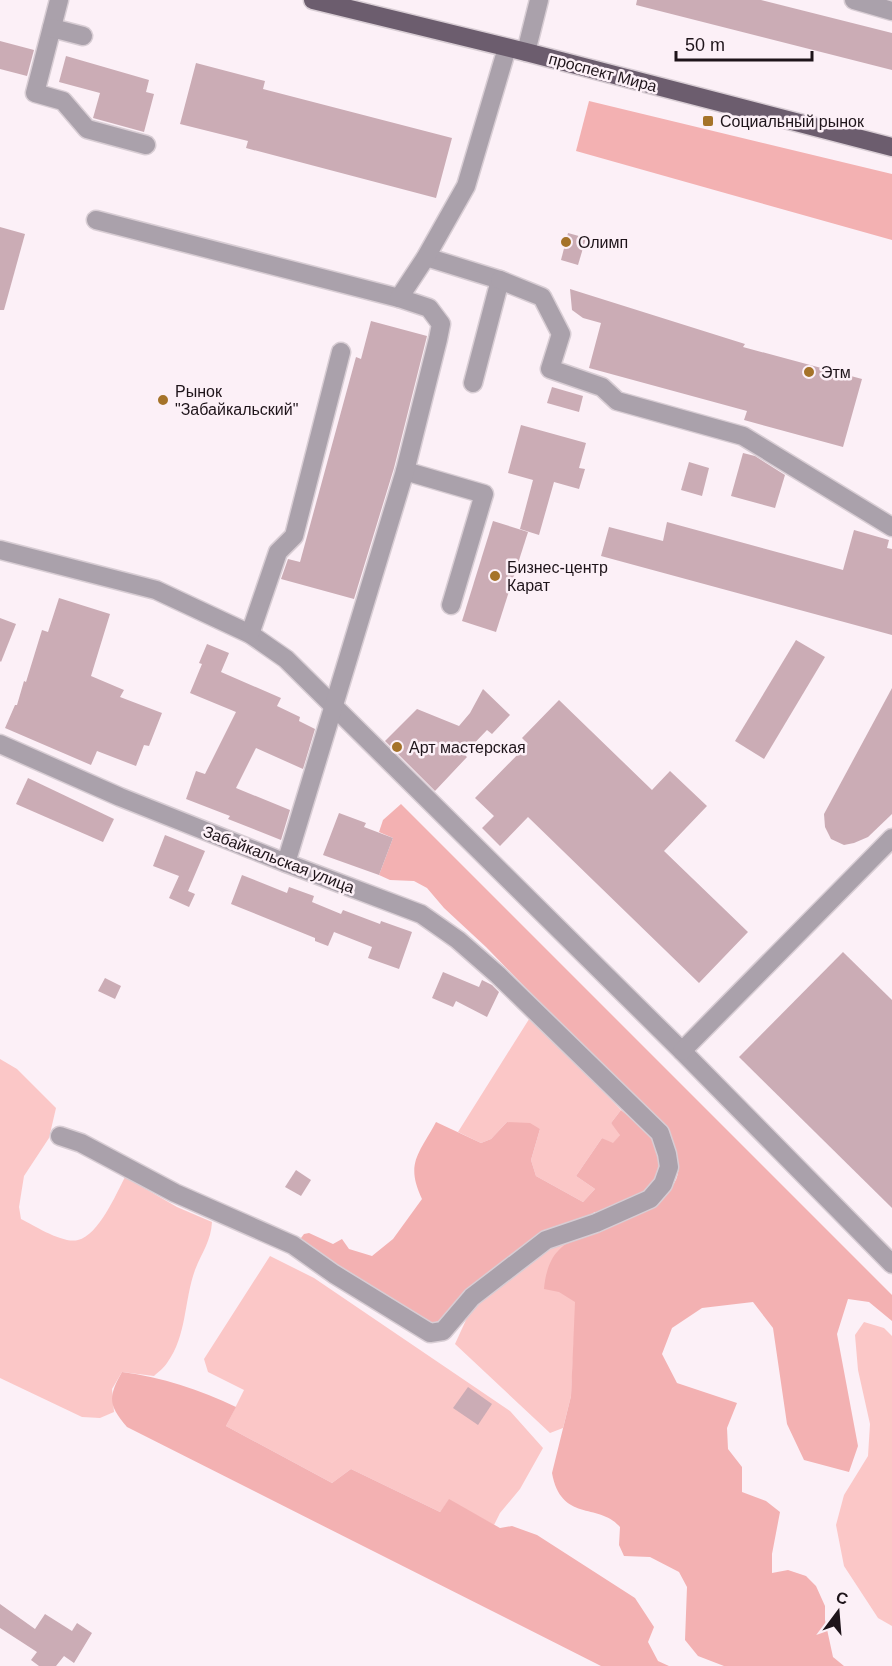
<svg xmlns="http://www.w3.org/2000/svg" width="892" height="1666" font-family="Helvetica,sans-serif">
  <rect width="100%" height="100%" fill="#fcf0f7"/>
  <g fill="#fbc7c7">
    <polygon points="531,1016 621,1110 611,1123 621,1134 613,1144 602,1138 576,1176 595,1189 583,1202 536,1176 531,1160 540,1129 507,1122 491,1139 481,1143 458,1132"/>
    <path d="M0,1059l17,10 39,39 -7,30 -25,38 -5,31 2,12c14,7 42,25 57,21 21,-5 38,-46 47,-63l52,30 35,15c-1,19 -10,30 -17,48 -11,30 -8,66 -28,93 -3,5 -9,9 -13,13l-32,-4 -10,17 2,23 -14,6 -18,-1 -82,-39z"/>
    <polygon points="569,1242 579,1244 571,1396 563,1428 550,1433 455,1344 471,1309 491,1295 521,1266 553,1246"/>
    <polygon points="270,1256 314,1278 510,1411 543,1448 520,1489 500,1513 494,1525 449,1500 440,1512 351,1469 332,1483 226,1426 244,1390 208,1372 204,1359"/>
    <polygon points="864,1322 884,1328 892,1336 892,1626 878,1618 844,1566 836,1525 844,1495 868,1456 870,1424 858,1370 855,1335"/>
  </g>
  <g fill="#f3b1b2">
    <polygon points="589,101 892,174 892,240 576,151"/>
    <path d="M401,804l491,491v26l-23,-19 -21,-3 -11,35 21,112 -9,26 -45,-12 -17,-36 -14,-96 -20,-26 -51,6 -30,20 -10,26 15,29 60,20 -10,25 1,21 14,18v25l24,9 14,11 -8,42v19l16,-3 18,6 10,10 9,20v14l8,37 11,9h-120l-26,-10 -13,-16 2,-53 -8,-15 -29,-15 -26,-1 -5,-11 1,-18c-21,-25 -59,-4 -68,-54l19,-77 4,-94 -16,-10 -15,-3c1,-13 5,-29 14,-38 34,-37 165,-39 105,-122l-177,-182 -42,-39 -17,-20 -13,-7 -24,-1 -11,-5 14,-37 -14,-6 4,-12z"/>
    <path d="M621,1110l30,25 13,23 -7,29 -51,25h-12l-2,5 -149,103 -11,3 -10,-2 -119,-76 -2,-7 3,-4 5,-1 24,11 9,-5 7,10 23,7 21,-17 29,-40c-17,-36 -3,-45 14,-77l45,21 10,-4 16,-17 23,1 10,6 -9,31 5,16 47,26 12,-13 -19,-13 26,-38 11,5 7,-8 -9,-12z"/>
    <path d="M122,1372c40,5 78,18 114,35l-10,19 106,57 19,-14 89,43 9,-13 51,29 12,-2 25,9 98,63 19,29 -6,15 10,19 11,5h-68l-474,-239c-19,-22 -19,-30 -5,-55z"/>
  </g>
  <g fill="#cbacb5">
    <polygon points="637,0 761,0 892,33 892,70 636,5"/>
    <polygon points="0,41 34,50 27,76 0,69"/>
    <polygon points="66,56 149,80 146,92 154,94 144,132 93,118 100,93 59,82"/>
    <polygon points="196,63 265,81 263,89 452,138 436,198 246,148 248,141 180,124"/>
    <polygon points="0,227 25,234 4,310 0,310"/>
    <polygon points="568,233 586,238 578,265 561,260"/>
    <polygon points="570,289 745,344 743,347 862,379 843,447 744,420 747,411 589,368 601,323 583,318 572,310"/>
    <polygon points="371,321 427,336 394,468 354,599 281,579 288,559 300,562 356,357 361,359"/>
    <polygon points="552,387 583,396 579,412 547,403"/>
    <polygon points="521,425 586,443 579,468 585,469 579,489 554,482 539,535 520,529 533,480 508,473"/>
    <polygon points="743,453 755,456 785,475 775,508 731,496"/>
    <polygon points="689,462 709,468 702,496 681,490"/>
    <polygon points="493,521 528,532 496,632 462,621"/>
    <polygon points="667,522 843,570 854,530 889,540 887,548 892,549 892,635 601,556 609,527 663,541"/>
    <polygon points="59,598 110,614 91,676 124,690 120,697 162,713 149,746 144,745 136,766 97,751 91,765 5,728 15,705 17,705 24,681 26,682 42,630 48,632"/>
    <polygon points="0,618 16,624 1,662 0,661"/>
    <polygon points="796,640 825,657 764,759 735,741"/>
    <polygon points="207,644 229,653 221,672 281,698 277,706 300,717 299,721 315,729 303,769 256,748 236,788 290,810 281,840 228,819 230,816 186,799 196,771 205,774 236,712 190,693 202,664 199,663"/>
    <polygon points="892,688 892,814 868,837 854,843 844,845 831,839 825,827 824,814"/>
    <polygon points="483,689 510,715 492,734 487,730 464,754 467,757 435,791 385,741 417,709 459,726 470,713"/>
    <polygon points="559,700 652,790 670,771 707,806 664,851 748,932 699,983 528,817 500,846 482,828 494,816 475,798 528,744 522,738"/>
    <polygon points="28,778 114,819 103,842 16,804"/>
    <polygon points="339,813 366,823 364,827 393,838 379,875 323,855"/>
    <polygon points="165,835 205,851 188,891 195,894 189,907 169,898 179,876 153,866"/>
    <polygon points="242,875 287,893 289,887 314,896 312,902 341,914 343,910 380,924 381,921 412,932 399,969 368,958 372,947 334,932 328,946 315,941 315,938 231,904"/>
    <polygon points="843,952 892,1000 892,1208 739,1057"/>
    <polygon points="443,972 479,987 482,980 492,985 499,992 487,1017 456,1001 453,1007 432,998"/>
    <polygon points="105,978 121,986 115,999 98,991"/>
    <polygon points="296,1170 311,1180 301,1196 285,1187"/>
    <polygon points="468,1387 492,1404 478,1425 453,1408"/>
    <polygon points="0,1604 35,1629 45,1614 72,1631 77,1623 92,1633 74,1663 64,1656 56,1666 39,1666 31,1660 37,1652 0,1628"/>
  </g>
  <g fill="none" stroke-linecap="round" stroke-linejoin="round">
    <defs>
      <g id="minor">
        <polyline points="59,0 35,93 63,101 87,129 146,145"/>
        <polyline points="854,0 892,11"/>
        <polyline points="52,28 83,36"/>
        <polyline points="526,52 539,0"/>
        <polyline points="96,220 399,298"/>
        <polyline points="426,257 500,280 473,383"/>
        <polyline points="500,280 542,297 561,334 550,369 602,387 617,401 743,436 892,527"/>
        <polyline points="405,471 484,494 451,605"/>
        <polyline points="0,550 156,590 250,634 286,659 682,1051 892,1264"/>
        <polyline points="250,634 278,552 294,536 341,352"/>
        <polyline points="0,744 120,797 286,863 421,914 458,940 498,975 660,1133 667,1154 669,1167 663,1184 650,1199 596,1223 546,1240 472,1297 443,1331 430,1333 334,1274 293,1245 175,1193 81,1143 60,1136"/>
        <polyline points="286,863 405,471 438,339 441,324 429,308 399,298 426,257 466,186 507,48"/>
        <polyline points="682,1051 892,838"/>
      </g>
      <polyline id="major" points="313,0 526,52 892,147"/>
    </defs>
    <use href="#minor" stroke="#d8cdd4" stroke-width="21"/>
    <use href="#major" stroke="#d8cdd4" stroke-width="21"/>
    <use href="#minor" stroke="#aaa1ab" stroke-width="18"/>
    <use href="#major" stroke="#6c5d6e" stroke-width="18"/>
  </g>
  <g fill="#a57329" stroke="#fcf0f7" stroke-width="2">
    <rect x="702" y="115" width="12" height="12" rx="3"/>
    <circle cx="566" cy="242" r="6"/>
    <circle cx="809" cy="372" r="6"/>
    <circle cx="163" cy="400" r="6"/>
    <circle cx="495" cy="576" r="6"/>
    <circle cx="397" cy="747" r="6"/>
  </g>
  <g text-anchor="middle" stroke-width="5" stroke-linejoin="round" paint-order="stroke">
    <g font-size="16" fill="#1e141a" stroke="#fcf0f7">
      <text transform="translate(603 72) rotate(15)" y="6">проспект Мира</text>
      <text transform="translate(279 859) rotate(21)" y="6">Забайкальская улица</text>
    </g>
    <g font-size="16" fill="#1e141a" stroke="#fcf0f7" text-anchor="start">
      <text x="720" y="127">Социальный рынок</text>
      <text x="578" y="248">Олимп</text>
      <text x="821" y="378">Этм</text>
      <text x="175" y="397">Рынок<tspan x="175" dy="18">"Забайкальский"</tspan></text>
      <text x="507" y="573">Бизнес-центр<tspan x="507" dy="18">Карат</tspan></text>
      <text x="409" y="753">Арт мастерская</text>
    </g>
  </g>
  <g transform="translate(838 1612) rotate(16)" stroke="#fcf0f7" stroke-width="4.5" paint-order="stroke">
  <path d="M0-4.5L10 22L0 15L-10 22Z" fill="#1e141a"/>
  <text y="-9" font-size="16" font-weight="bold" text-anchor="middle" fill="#1e141a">С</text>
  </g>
  <path d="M676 51v9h136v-9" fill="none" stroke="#1e141a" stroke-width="3"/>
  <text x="685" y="51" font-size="18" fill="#1e141a" stroke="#fcf0f7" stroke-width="4.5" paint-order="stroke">50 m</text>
</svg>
